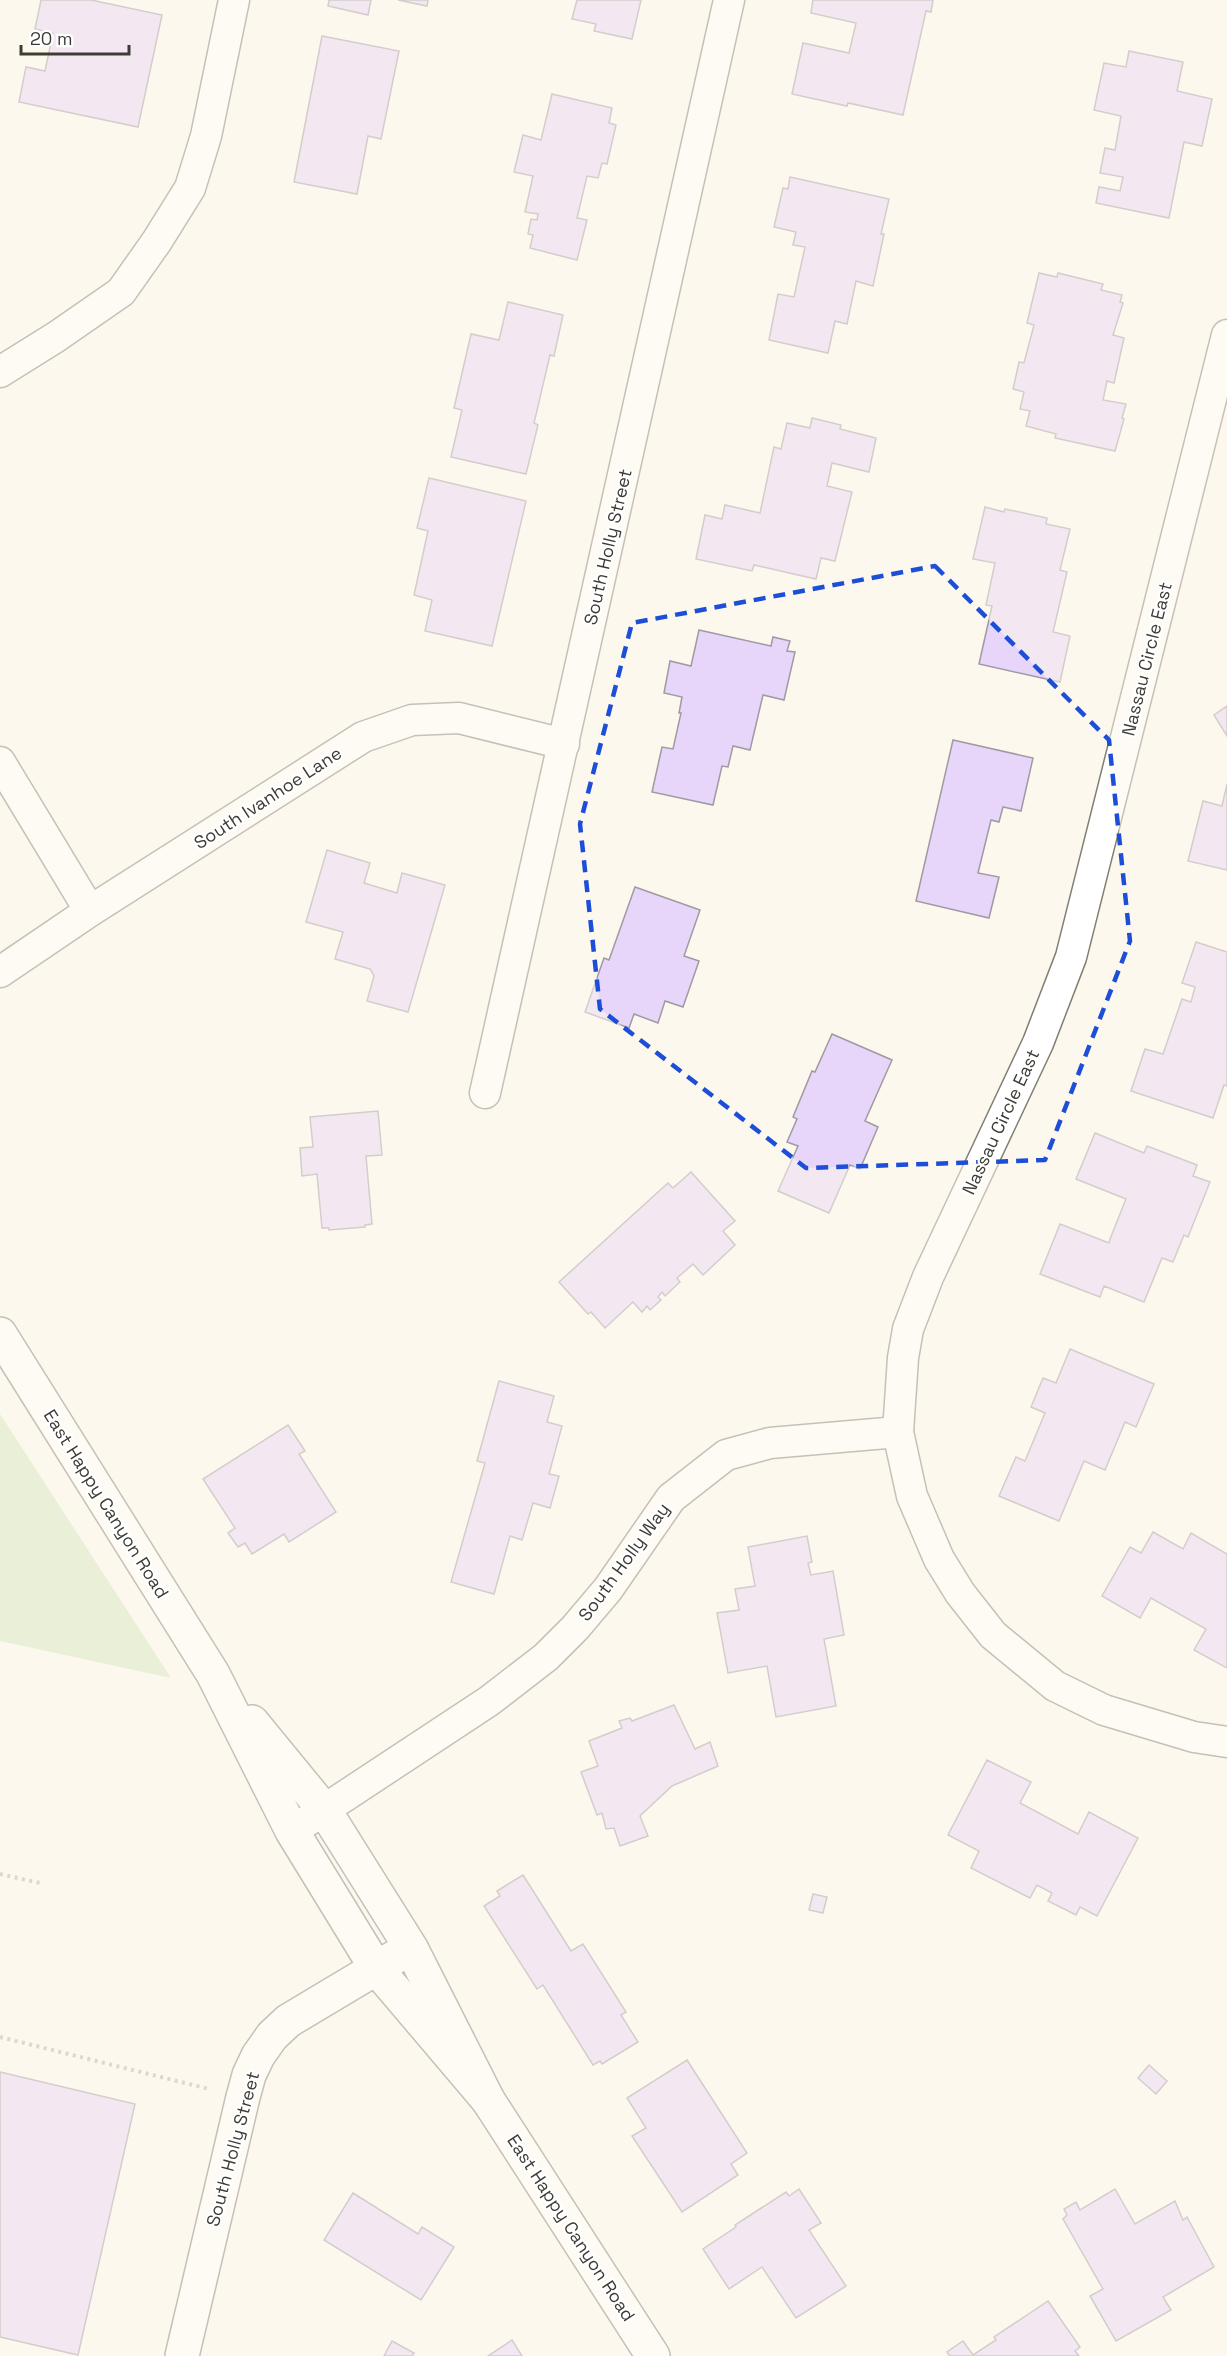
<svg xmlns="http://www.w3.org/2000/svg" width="1227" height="2356" font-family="'Space Grotesk',sans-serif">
  <rect width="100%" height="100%" fill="#fdf8ed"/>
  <polygon fill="#d2e6be" points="0,1414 171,1678 0,1641"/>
  <g fill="#e7d6f9" stroke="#9f9aa4" stroke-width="1.5">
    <polygon points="41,0 91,0 162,15 138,127 19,102 26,67 45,71 53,33 35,29"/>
    <polygon points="329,0 371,0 368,15 328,6"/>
    <polygon points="398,0 428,0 427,6"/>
    <polygon points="577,0 641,0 632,39 594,31 596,24 572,19"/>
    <polygon points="813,0 933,0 931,12 926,11 903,115 848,103 847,106 792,94 803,43 849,53 856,23 811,13"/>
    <polygon points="322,36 399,51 381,139 368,136 357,194 294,182"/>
    <polygon points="1129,51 1183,62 1177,91 1212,99 1202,146 1184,142 1169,218 1096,203 1099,187 1120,191 1123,177 1100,173 1105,148 1115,150 1121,116 1094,110 1104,63 1126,67"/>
    <polygon points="552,94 612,108 609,123 616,125 607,164 602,163 598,178 587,176 577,218 587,220 577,260 530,248 533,235 528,234 531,219 537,220 538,214 525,212 533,176 514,172 523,135 541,140"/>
    <polygon points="790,177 889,199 881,234 884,234 873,286 856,281 847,324 835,321 828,353 769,340 778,294 794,297 805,247 793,245 796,232 774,227 783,188 788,189"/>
    <polygon points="1039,273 1057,277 1058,273 1103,284 1101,290 1122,295 1120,302 1123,303 1113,335 1124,338 1114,383 1107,381 1103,400 1126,404 1122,418 1124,419 1115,451 1055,438 1056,434 1026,426 1030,411 1020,409 1024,392 1013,389 1019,362 1024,363 1034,325 1027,323"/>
    <polygon points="508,302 563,315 554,356 550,355 534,423 538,425 526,474 451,457 462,410 454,408 471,334 499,340"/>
    <polygon points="812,418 841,425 840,429 876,438 869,472 832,463 827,486 852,492 835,561 821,558 816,579 754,565 752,571 696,559 705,515 722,519 725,505 760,513 774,447 781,449 787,423 810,428"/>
    <polygon points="429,478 526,501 492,646 425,631 432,600 414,595 428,531 417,528"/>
    <polygon points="985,507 1004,512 1005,509 1047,518 1046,524 1070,529 1060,570 1067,572 1053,632 1070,636 1060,682 979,664 992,606 986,605 995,563 973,559"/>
    <polygon points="699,630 771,646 773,637 790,641 787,651 795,652 784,700 763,695 750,750 733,746 728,767 722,766 713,805 652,792 662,747 673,749 681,713 679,713 682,697 664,693 670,661 691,666"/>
    <polygon points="1227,706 1227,736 1214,715"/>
    <polygon points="953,740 1033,758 1021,811 1003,807 999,822 991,820 978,873 999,877 989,918 916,901"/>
    <polygon points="1227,784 1227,870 1188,861 1203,801 1222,806"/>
    <polygon points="327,850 370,863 364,883 397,893 402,873 445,885 408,1012 367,1001 374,976 370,969 335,959 343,932 306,922"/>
    <polygon points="635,887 700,910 684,956 699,961 683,1007 665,1001 658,1023 634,1014 629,1028 585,1012 604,958 609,960"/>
    <polygon points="1196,942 1227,952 1227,1086 1224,1085 1213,1118 1131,1091 1145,1049 1163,1054 1182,999 1191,1002 1195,987 1182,983"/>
    <polygon points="832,1034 892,1060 865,1121 878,1127 860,1169 850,1165 829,1213 778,1191 798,1146 787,1142 797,1119 793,1117 812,1071 815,1072"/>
    <polygon points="378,1111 382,1155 366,1156 372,1224 365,1225 365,1227 329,1230 329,1228 322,1228 317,1174 302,1176 300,1148 313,1147 310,1117"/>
    <polygon points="1095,1133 1144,1153 1147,1146 1197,1165 1193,1176 1210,1182 1188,1237 1184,1235 1173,1262 1162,1258 1144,1302 1104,1286 1100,1297 1040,1274 1060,1224 1109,1243 1110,1239 1126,1199 1076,1179"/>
    <polygon points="691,1172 735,1221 723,1231 735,1245 703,1275 693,1264 677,1278 680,1282 665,1296 662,1292 658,1297 661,1300 650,1310 647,1306 642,1312 633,1302 605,1328 591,1312 588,1314 559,1282 668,1183 673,1188"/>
    <polygon points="1070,1349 1154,1384 1136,1427 1125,1422 1105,1470 1084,1461 1059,1521 999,1496 1016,1457 1025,1461 1045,1413 1031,1407 1043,1378 1056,1383"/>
    <polygon points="499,1381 554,1396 547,1422 562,1426 549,1474 559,1476 550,1508 533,1503 522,1540 510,1536 494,1594 451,1582 485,1463 477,1461"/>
    <polygon points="288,1425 305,1451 299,1454 336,1512 289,1542 284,1534 252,1554 245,1543 238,1547 228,1533 235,1528 203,1479"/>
    <polygon points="1153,1532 1183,1549 1191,1533 1227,1554 1227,1668 1194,1650 1206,1629 1151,1598 1140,1618 1102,1596 1130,1547 1141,1553"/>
    <polygon points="807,1536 812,1562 808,1563 811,1575 833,1571 844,1635 824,1639 836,1706 776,1717 767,1666 728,1673 717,1613 739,1610 735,1589 755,1586 748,1547"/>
    <polygon points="674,1705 695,1749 710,1742 718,1766 672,1786 640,1816 648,1836 620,1846 614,1828 606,1829 602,1813 597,1815 581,1772 598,1766 589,1741 622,1728 619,1721 630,1718 632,1721"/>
    <polygon points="987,1760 1031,1782 1020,1803 1078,1834 1089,1812 1138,1838 1097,1916 1080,1907 1076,1915 1048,1901 1052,1893 1037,1885 1030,1898 971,1868 979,1851 948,1835"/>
    <polygon points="523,1875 571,1951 583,1944 626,2012 621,2015 638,2042 602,2064 600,2061 593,2065 543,1985 537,1989 484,1906 500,1896 497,1891"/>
    <polygon points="813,1894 827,1897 823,1913 809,1910"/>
    <polygon points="687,2060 747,2153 731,2164 738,2175 682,2212 632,2136 646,2128 627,2098"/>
    <polygon points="1149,2065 1167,2081 1156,2094 1138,2078"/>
    <polygon points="0,2072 135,2104 78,2355 0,2337"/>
    <polygon points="799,2189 821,2223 809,2230 846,2286 796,2318 762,2267 729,2289 703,2249 736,2227 735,2225 786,2192 789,2196"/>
    <polygon points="1115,2189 1135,2224 1175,2201 1183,2220 1187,2217 1214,2267 1163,2297 1171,2310 1116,2341 1090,2296 1103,2289 1063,2219 1067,2215 1064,2209 1076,2202 1080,2210"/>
    <polygon points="353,2193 418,2234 422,2227 454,2247 421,2300 324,2240"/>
    <polygon points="1048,2301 1080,2347 1075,2351 1079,2356 950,2356 947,2352 963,2341 973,2355 996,2340 994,2337"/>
    <polygon points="512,2340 522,2356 488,2356"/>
    <polygon points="392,2341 414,2353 412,2356 384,2356"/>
  </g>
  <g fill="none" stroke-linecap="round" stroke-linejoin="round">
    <defs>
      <g id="minor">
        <polyline points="1227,335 1071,957 1038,1043 928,1277 908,1329 903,1358 898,1432 912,1496 939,1559 960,1593 993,1635 1055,1686 1104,1710 1194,1737 1227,1742"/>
        <polyline points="0,372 56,337 121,292 157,241 190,188 206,136 234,0"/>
        <polyline points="0,762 90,911"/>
        <polyline points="0,972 90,911 363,737 412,720 459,718 564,744"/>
        <polyline points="485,1093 729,0"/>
        <polyline points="292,1831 489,1701 546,1657 575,1628 608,1589 671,1498 726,1455 770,1443 898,1432"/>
      </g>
      <g id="tertiary">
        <polyline points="0,1334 213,1674 292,1831 376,1968 488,2100"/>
        <polyline points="252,1722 325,1811 411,1948 488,2100 653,2356"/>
        <polyline points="182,2356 243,2097 249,2075 258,2056 272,2036 288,2021 395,1957"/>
      </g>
    </defs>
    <use href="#minor" stroke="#827e74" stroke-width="33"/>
    <use href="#tertiary" stroke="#827e74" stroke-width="36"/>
    <g stroke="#b5b2a9" stroke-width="4" stroke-dasharray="3 4.5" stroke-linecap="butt">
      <polyline points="0,1874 40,1883"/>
      <polyline points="0,2037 209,2089"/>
    </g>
    <use href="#minor" stroke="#fff" stroke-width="30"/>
    <use href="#tertiary" stroke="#fff" stroke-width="33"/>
  </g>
  <path d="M0 0H1227V2356H0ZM935,566l174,174 21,201 -85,219 -239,8 -206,-159 -20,-185 52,-201z" fill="#fdf8ed" fill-opacity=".55" fill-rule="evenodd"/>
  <path fill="none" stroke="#1d4ed8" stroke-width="4.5" stroke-dasharray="12 8" stroke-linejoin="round" d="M935,566l174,174 21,201 -85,219 -239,8 -206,-159 -20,-185 52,-201z"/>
  <g text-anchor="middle" stroke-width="4.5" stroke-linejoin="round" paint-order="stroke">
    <g font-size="18" fill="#3d3c37" stroke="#fff">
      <text transform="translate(608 547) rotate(-77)" y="6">South Holly Street</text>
      <text transform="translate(1147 659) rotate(-76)" y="6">Nassau Circle East</text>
      <text transform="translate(268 798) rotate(-33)" y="6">South Ivanhoe Lane</text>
      <text transform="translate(1001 1122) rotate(-65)" y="6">Nassau Circle East</text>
      <text transform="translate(106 1504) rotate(58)" y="6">East Happy Canyon Road</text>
      <text transform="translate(624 1562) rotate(-54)" y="6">South Holly Way</text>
      <text transform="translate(233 2149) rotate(-75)" y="6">South Holly Street</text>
      <text transform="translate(571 2228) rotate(57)" y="6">East Happy Canyon Road</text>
    </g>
  </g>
  <path d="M21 45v9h108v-9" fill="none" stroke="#3d3c37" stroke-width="3"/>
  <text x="30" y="45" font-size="18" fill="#3d3c37" stroke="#ffffff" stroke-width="4.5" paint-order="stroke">20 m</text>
</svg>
